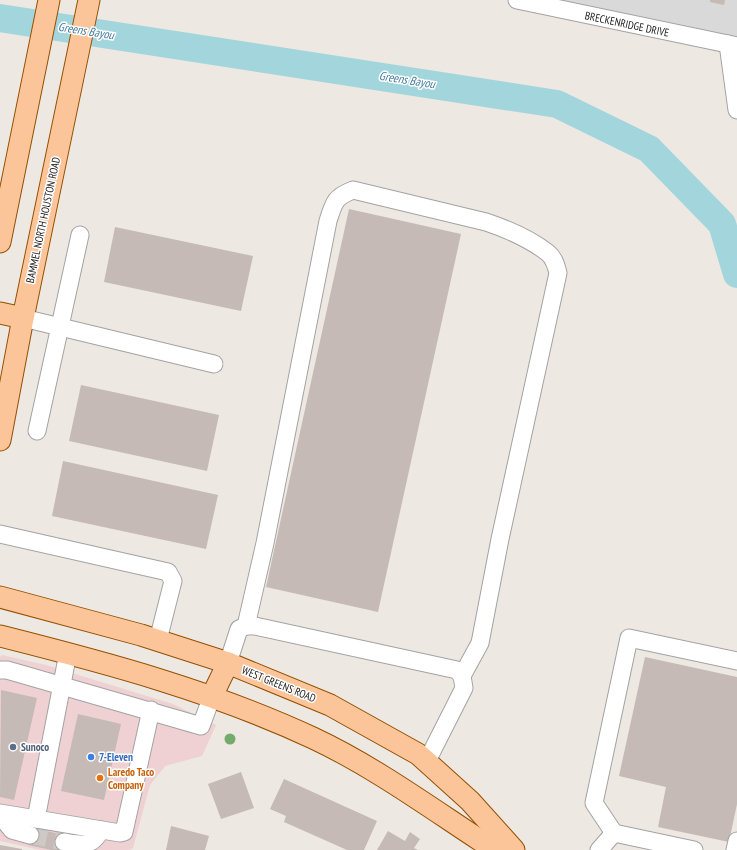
<svg xmlns="http://www.w3.org/2000/svg" width="737" height="850" font-family="'PT Sans Narrow',sans-serif">
  <rect width="100%" height="100%" fill="#eee8e2"/>
  <polygon fill="#dad9d9" points="550,0 737,0 737,42"/>
  <polygon fill="#efd0d3" points="2,655 46,665 173,704 216,725 202,756 165,766 150,785 133,848 129,850 40,850 0,841 0,657"/>
  <g fill="none" stroke-linecap="round" stroke-linejoin="round">
    <polyline stroke="#a2d6dc" stroke-width="28" points="0,18 557,104 649,149 722,224 737,274"/>
  </g>
  <g fill="#c5bab5">
    <polygon points="710,0 725,0 724,5 710,2"/>
    <polygon points="349,209 461,234 378,612 266,587"/>
    <polygon points="115,227 253,256 241,311 104,282"/>
    <polygon points="81,385 219,415 207,471 69,441"/>
    <polygon points="63,461 218,495 206,549 52,516"/>
    <polygon points="645,657 737,677 737,804 729,842 658,827 666,787 619,776"/>
    <polygon points="1,690 37,698 14,800 0,797"/>
    <polygon points="78,714 121,724 104,800 61,791"/>
    <polygon points="241,772 254,808 221,819 208,784"/>
    <polygon points="284,779 377,821 364,850 347,850 284,822 286,816 270,809"/>
    <polygon points="171,826 209,836 205,850 166,850"/>
    <polygon points="32,828 65,835 62,850 51,850 28,845"/>
    <polygon points="388,831 405,841 410,832 420,839 414,848 418,850 377,850"/>
    <polygon points="0,845 22,849 22,850 0,850"/>
  </g>
  <g fill="none" stroke-linecap="round" stroke-linejoin="round">
    <polyline stroke="#cec9c4" stroke-width="17" stroke-dasharray="17 8" stroke-linecap="butt" points="30,835 64,842"/>
    <defs>
      <g id="minor">
        <polyline points="517,0 737,46"/>
        <polyline points="728,44 737,110"/>
        <polyline points="23,318 214,364"/>
        <polyline points="37,431 80,235"/>
        <polyline points="0,534 168,572 173,581 158,640"/>
        <path d="M246,626l19,-83 63,-322c6,-19 7,-24 25,-31l133,32c21,7 44,17 62,31 6,5 8,12 10,20l-58,266 -20,104 -18,33"/>
        <polyline points="228,663 239,629 246,626 255,626 457,670 462,676 464,688 427,761"/>
        <polyline points="0,670 7,670 201,726 212,696"/>
        <polyline points="0,813 120,833 124,832 151,710"/>
        <polyline points="0,815 12,830 30,835"/>
        <polyline points="36,819 68,653"/>
        <path d="M64,842c18,3 27,6 37,-12"/>
        <polyline points="599,850 614,833"/>
        <polyline points="694,850 614,833 594,803 629,638 737,661"/>
        <polyline points="735,850 737,841"/>
      </g>
      <g id="major">
        <polyline points="0,242 49,0"/>
        <polyline points="0,313 23,318"/>
        <polyline points="0,440 23,318 89,0"/>
        <polyline points="0,597 141,635 228,663 330,705 418,754 470,801 514,850"/>
        <path d="M0,636c107,27 212,55 313,102 64,30 123,74 182,112"/>
        <polyline points="212,696 228,663"/>
      </g>
    </defs>
    <use href="#minor" stroke="#a3a3a3" stroke-width="19"/>
    <use href="#major" stroke="#945000" stroke-width="23"/>
    <use href="#minor" stroke="#fff" stroke-width="17"/>
    <use href="#major" stroke="#fcc499" stroke-width="21"/>
  </g>
  <circle fill="#74ab6c" cx="230" cy="739" r="5.5"/>
  <circle fill="#5c6f8a" stroke="#fff" stroke-width="1.5" cx="13" cy="747" r="4"/>
  <circle fill="#3f7fe0" stroke="#fff" stroke-width="1.5" cx="91" cy="757" r="4"/>
  <circle fill="#e8710a" stroke="#fff" stroke-width="1.5" cx="100" cy="778" r="4"/>
  <g text-anchor="middle" stroke-width="3" stroke-linejoin="round" paint-order="stroke">
    <g font-size="11" fill="#1c1c1c" stroke="#fff">
      <text transform="translate(627 24) rotate(12)" y="4">BRECKENRIDGE DRIVE</text>
      <text transform="translate(43 220) rotate(-78)" y="4">BAMMEL NORTH HOUSTON ROAD</text>
      <text transform="translate(279 684) rotate(22)" y="4">WEST GREENS ROAD</text>
    </g>
    <g font-size="11" font-weight="bold" fill="#4e5e75" stroke="#fff" text-anchor="start">
      <text x="21" y="751">Sunoco</text>
    </g>
    <g font-size="11" font-weight="bold" fill="#366cbe" stroke="#fff" text-anchor="start">
      <text x="99" y="761">7-Eleven</text>
    </g>
    <g font-size="11" font-weight="bold" fill="#c56008" stroke="#fff" text-anchor="start">
      <text x="108" y="776">Laredo Taco<tspan x="108" dy="13">Company</tspan></text>
    </g>
    <g font-size="12" font-style="italic" fill="#437b9c" stroke="#fff">
      <text transform="translate(86 31) rotate(9)" y="4">Greens Bayou</text>
      <text transform="translate(407 80) rotate(9)" y="4">Greens Bayou</text>
    </g>
  </g>
</svg>
